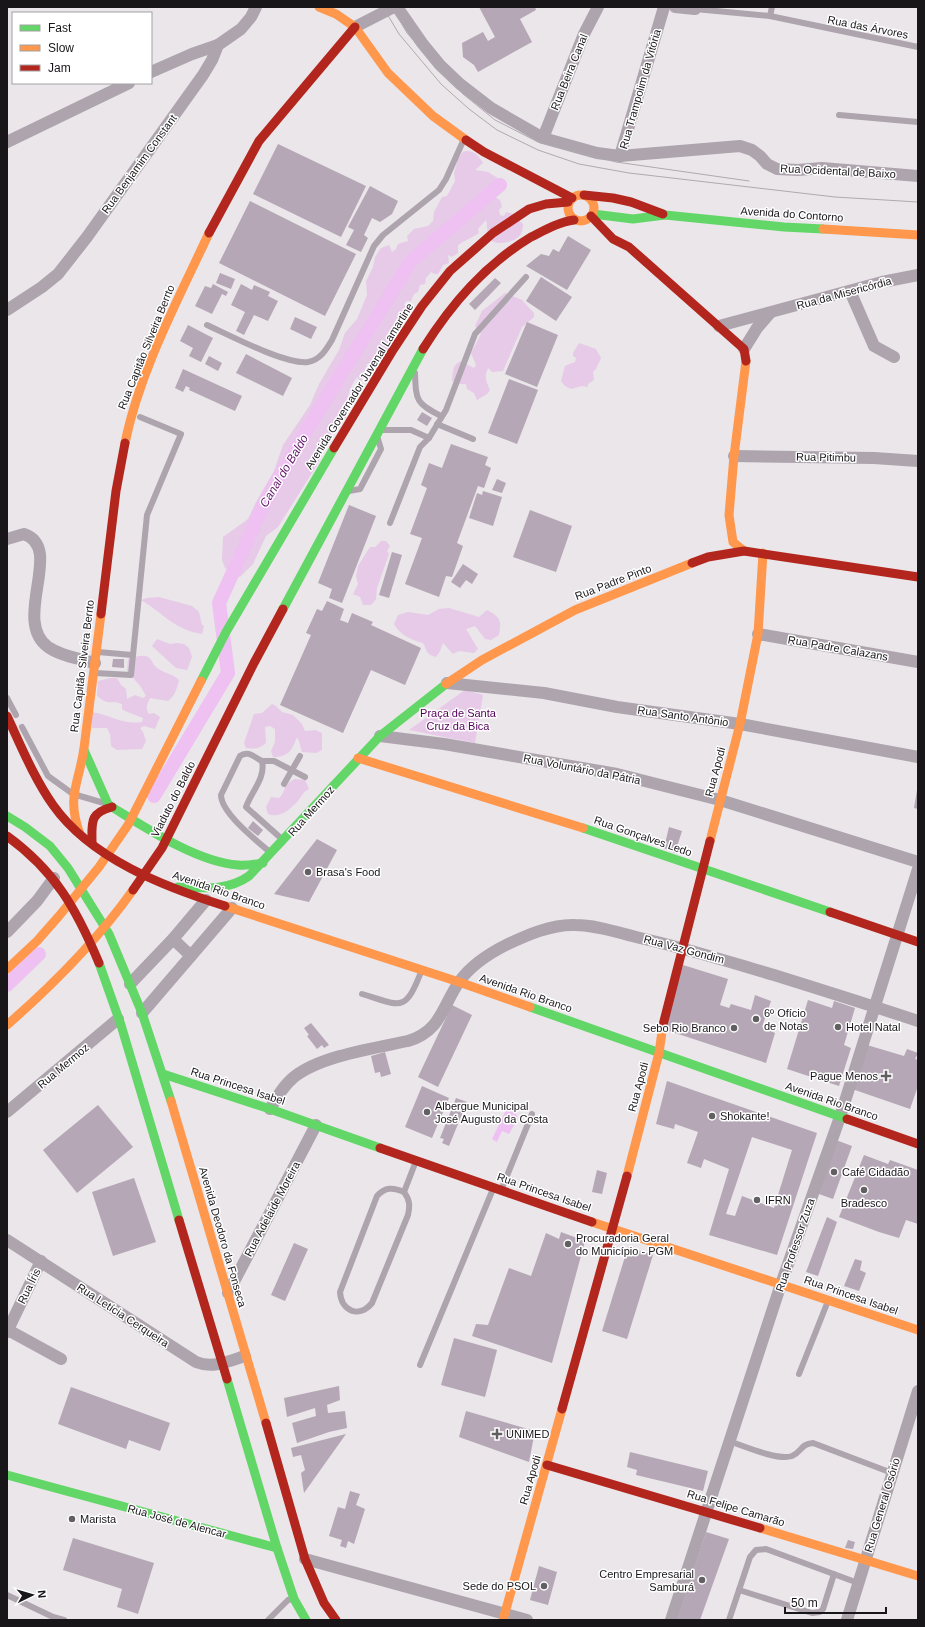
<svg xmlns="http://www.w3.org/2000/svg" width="925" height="1627" font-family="Helvetica,sans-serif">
  <rect width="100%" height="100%" fill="#eae6ea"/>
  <g fill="#e6cae8">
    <path d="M466,151c9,0 12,4 17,12l-8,7 13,2 11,7 -1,3 -7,5 2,9 7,4 2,7 -3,3 1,5 4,1 2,-4 7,2 10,10c0,5 -1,11 -6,14 -5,4 -19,7 -25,3 -6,-5 -4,-15 -6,-21l-8,9 1,4c-7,5 -14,7 -21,12v8l-6,4 -4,-2 1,8 -6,2 -5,9h-4l-3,-2 -5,6 -1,6 -5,1 -2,7 -4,2 -3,7h-5l-2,4 4,3 -8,13 -4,-2 -2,16 -11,25 -16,4 -6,18 -4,-5c-10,15 -11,24 -11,42l-11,8 -18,38 -39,62 -12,9 -13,28 -13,13 -15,-9 -3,-8 1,-23 25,-18 8,-17 18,-31 9,-26 27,-40 9,-21 20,-34 6,-17 12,-14 10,-24 -1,-14 7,-14 2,-10 6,-9 8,-3 3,7 4,-3 2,-5 10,-3 -1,-5 7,-7 14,-3 5,-5 1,-9 8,-15 5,-1 8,-15 -1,-8 4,-14 5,-7z"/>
    <path d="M505,293l17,7 12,13v4l-12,10 -19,44 -11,1 -4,-4c-4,9 -2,13 2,22l-3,4 -10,6 -3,-7 -7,-4 -1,-5h-5l-9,-3c1,-9 0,-16 9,-20l13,7 2,-3 -5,-12 10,-19 -6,-8 7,-15z"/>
    <polygon points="579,343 596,349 601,358 596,369 593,372 594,380 588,384 588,387 582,386 571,389 565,386 561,381 565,366 575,362 576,358 573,356 573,353"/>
    <polygon points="381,541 386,541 390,546 387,551 389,554 377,588 376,599 371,605 363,605 360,597 353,594 358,584 356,576 358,566 370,547 375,547"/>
    <path d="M159,597l33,9 7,6 3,13 2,1 -2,8c-27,-4 -39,-21 -61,-34l6,-2z"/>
    <path d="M449,608l30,9 8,-7c13,7 15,10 12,25l-8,5 -6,-1 -10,-13 -9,3 12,20 -4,4 -15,-2 -6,3 -10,-11 -3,8 -4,6c-10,-2 -9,-7 -13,-14 -12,-3 -23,-8 -29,-19l4,-9 10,-3 20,3 11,-6z"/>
    <polygon points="157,639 170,644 177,643 184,644 189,648 192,657 187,670 176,668 152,646"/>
    <path d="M139,656c3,0 6,-1 9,1 4,3 4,5 6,8 7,8 18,8 25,15 -2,8 -4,16 -11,21l-18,-3c-3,6 -5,10 -1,16l5,-1 6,4 -5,12 -11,-3 -4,2 3,4 3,9 -4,8 -25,1 -6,-4 -1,-12 -3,-6h-15v-16c19,3 30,13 50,10l1,-4 -18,-7 -3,-2v-5c-11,-5 -12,3 -25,-8l1,-15 12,-3h7l4,7 5,4 1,10 8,-4 8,3 3,-2 -5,-9 -14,-16 1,-12z"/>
    <polygon points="465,690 483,695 475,743 409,730"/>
    <path d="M272,704l4,2 6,6 11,3 9,9 3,7 10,-1 7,3v17l-6,3 -14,-1 -3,-11 -2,-4c-5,13 -8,20 -24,20l-2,-6 4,-9v-13l-5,-3 -5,1 1,16c-7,6 -11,6 -20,5l-2,-5 10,-29 8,-1z"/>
    <path d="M295,779l10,1 4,9c-7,3 -8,9 -13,14 -8,8 -17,15 -28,11l-2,-7 5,-10 8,1c8,-7 2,-12 16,-19z"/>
  </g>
  <polygon fill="#efc0f2" points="507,1108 517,1115 517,1120 509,1134 502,1131 497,1142 492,1139"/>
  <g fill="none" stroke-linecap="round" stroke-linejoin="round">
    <g stroke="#efc0f2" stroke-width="14">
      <polyline points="154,796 228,673 219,603 263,506 311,423 411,261 500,185"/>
      <polyline points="7,985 39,954"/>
    </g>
  </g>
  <g fill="#b5a7b6" fill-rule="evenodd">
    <polygon points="479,7 535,7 536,10 520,19 532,42 478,72 474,65 463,57 462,43 483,32 488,41 495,37"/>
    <polygon points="278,144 366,186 341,237 253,194"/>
    <polygon points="370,186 398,201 392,214 380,222 372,218 364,235 368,238 361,252 346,245 354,230 348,227"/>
    <polygon points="250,201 356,254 325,316 219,263"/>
    <polygon points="568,236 591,250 567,290 526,266 541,254 549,256 553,249 559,252"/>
    <polygon points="220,273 235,279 231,289 216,283"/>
    <polygon points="541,277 572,297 556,321 526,301"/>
    <polygon points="495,278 501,283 475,310 469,304"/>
    <polygon points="213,284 228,292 226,296 222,294 212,314 195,306 205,286 211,288"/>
    <polygon points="241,284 252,290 254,285 270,292 268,296 278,301 268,321 254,315 244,335 236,331 245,312 231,305"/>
    <polygon points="295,317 317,327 311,339 290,329"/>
    <polygon points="527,322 558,335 537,387 505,374"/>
    <polygon points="188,325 213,338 201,362 189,356 193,348 180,341"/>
    <polygon points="246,354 292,378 283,396 236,373"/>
    <polygon points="209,356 222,363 218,371 205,364"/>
    <polygon points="183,369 242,396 235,411 189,390 190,388 186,386 183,392 175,388"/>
    <polygon points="509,379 538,390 517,444 488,433"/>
    <polygon points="422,412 432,418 427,426 417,420"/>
    <polygon points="451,444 488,457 485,465 491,468 484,488 478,486 457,543 463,546 452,577 446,576 439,597 405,584 422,538 410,534 427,488 421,485 429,463 442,468"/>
    <polygon points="497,479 506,483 502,493 492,490"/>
    <polygon points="483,491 502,497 493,526 469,518 477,493 482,495"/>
    <polygon points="349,505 376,516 342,603 329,598 332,589 318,583"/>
    <polygon points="530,510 572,526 556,572 513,557"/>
    <polygon points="392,552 402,555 389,598 379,595"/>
    <polygon points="463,564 478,574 472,584 466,580 460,588 451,582"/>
    <polygon points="327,601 344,609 340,620 348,623 352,613 373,622 371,625 421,648 405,685 371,670 343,733 280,705 311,635 306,633 317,609 322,611"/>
    <polygon points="113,659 124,659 124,668 112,667"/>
    <polygon points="917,790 918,790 918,809 914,808"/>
    <polygon points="253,821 263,830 258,836 248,828"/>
    <polygon points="669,827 682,831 675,853 664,848"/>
    <polygon points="317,839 337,850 309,902 274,894"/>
    <polygon points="683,965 728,979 720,1005 729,1008 731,1004 751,1010 755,995 771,1001 762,1027 775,1033 766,1063 663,1029"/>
    <polygon points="808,1000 832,1008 834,1001 855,1008 844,1045 851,1048 839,1086 787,1069"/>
    <polygon points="452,1005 472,1015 438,1087 418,1077"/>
    <polygon points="311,1023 329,1045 324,1048 322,1045 317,1049 307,1036 309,1035 304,1028"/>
    <polygon points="867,1045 904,1056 907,1049 918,1053 915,1059 918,1060 918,1086 910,1109 852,1089"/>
    <polygon points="385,1052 391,1074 381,1077 380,1072 375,1073 371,1056"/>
    <path d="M667,1081l150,52 -40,122 -68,-20 20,-66 -25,-10 -3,9 -14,-5 11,-31 -23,-8 -1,5 -18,-5zM752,1137l40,13 -18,58 -32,-12 -7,20 -9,-2z"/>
    <polygon points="422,1086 449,1098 432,1138 405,1127"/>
    <polygon points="456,1098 467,1102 449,1146 442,1143 444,1139 440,1138"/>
    <polygon points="98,1105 133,1147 77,1193 43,1150"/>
    <polygon points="836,1140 852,1146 833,1199 816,1193"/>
    <polygon points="864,1155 888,1164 890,1160 918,1170 918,1224 906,1220 899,1238 879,1232 839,1217"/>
    <polygon points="597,1170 607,1173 602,1194 592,1192"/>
    <polygon points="134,1178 156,1242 113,1256 92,1192"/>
    <polygon points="827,1217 837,1222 818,1276 806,1272"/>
    <polygon points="561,1232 585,1241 552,1363 472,1336 476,1324 488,1325 509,1268 531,1276 546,1233 559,1239"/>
    <polygon points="294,1243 308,1249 285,1301 271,1295"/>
    <polygon points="628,1247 653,1255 627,1339 602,1331"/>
    <polygon points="855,1259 862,1261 860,1270 866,1273 859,1291 844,1286"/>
    <polygon points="454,1338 497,1350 485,1397 441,1385"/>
    <polygon points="339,1386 340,1400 327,1405 328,1413 345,1411 347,1428 329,1432 297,1443 292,1423 316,1416 315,1408 287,1417 284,1398"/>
    <polygon points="71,1387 170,1423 160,1451 129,1440 126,1449 58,1424"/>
    <polygon points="466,1411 535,1431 529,1462 459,1437"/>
    <polygon points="346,1434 304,1493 301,1473 305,1470 301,1455 293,1457 291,1448"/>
    <polygon points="630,1452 708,1471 703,1491 636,1475 637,1470 627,1467"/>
    <polygon points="350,1491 360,1494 356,1505 365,1509 354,1544 348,1541 346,1548 340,1546 342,1540 329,1536 338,1507 345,1509"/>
    <polygon points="706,1532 729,1539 700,1620 677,1620"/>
    <polygon points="73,1538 154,1563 138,1614 117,1607 122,1589 63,1570"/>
    <polygon points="848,1540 855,1542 853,1549 845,1548"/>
    <polygon points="539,1566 557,1572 548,1605 530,1600"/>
  </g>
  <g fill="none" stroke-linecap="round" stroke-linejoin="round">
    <g stroke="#ada4ae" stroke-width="6">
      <polyline points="695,9 770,16 918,47"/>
      <polyline points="770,16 772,7"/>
      <polyline points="839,115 918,122"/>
      <path d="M207,325c22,10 79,40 101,37 12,-2 18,-12 24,-22l42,-94 9,-11 56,-45 7,-11 18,-40"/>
      <path d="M415,373c1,28 1,30 26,43"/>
      <polyline points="437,424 473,439"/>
      <polyline points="382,430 411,430 429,438"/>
      <polyline points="349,491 360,489 381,449 378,439"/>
      <polyline points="390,523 420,447 429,438 446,410 475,334 526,277"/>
      <polyline points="98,652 132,655"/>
      <polyline points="95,673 131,675 147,515 181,434 140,417"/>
      <polyline points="7,698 16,715"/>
      <polyline points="22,727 48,776 73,794 104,803"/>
      <polyline points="262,761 274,761 305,777"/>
      <polyline points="284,784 300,756"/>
      <path d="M271,853c-14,-12 -50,-40 -50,-58l19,-39c8,-6 14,1 22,5 4,17 -11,31 -16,46l37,33"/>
      <path d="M362,994c39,12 43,19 59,-22"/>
      <polyline points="502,1188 532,1114"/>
      <path d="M404,1192c-11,-5 -19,-5 -27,4l-37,96c1,19 19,27 32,11l36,-88c2,-9 2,-15 -4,-23l12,-31"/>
      <polyline points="420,1365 493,1189"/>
      <polyline points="799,1374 828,1301"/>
      <path d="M729,1441c15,5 49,20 63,15 10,-4 8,-12 21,-13l79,30"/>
      <polyline points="739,1590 812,1613 820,1612 823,1609 834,1574"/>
      <polyline points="7,1595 53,1617 64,1620"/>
      <polyline points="268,1620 288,1600 292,1599"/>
      <polyline points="729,1620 750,1557 756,1550 766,1549 858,1583"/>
    </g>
    <g stroke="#ada4ae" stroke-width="12">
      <polyline points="397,7 422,43 440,65 460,84 491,108 543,138 597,153 620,156 664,7"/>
      <polyline points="675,7 695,9 696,7"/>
      <polyline points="355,27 394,7"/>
      <polyline points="151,72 192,54 218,45"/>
      <polyline points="543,138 584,34 598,7"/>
      <polyline points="7,142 129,83"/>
      <polyline points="620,156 740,146 752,150 760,156 767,164 777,169 798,170 822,168 918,176"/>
      <polyline points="850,291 874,346 894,357"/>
      <polyline points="7,310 42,287 58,274 87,237 203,75 212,60 218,45 241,29 251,17 256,7"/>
      <polyline points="719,326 882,282 918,275"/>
      <polyline points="744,349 757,328 770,313"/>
      <polyline points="734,456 874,458 918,461"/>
      <path d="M7,539l17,-5c41,14 -13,86 24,113 13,9 32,12 47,16"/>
      <polyline points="758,634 918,662"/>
      <polyline points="447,683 544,693 617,707 740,724 918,757"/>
      <polyline points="380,736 444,744 617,774 720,800 918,862"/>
      <polyline points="7,932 37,901 54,878"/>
      <polyline points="173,939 191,956"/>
      <polyline points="130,984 173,939 206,900"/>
      <polyline points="142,1013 232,908"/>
      <path d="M270,1109c7,-12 14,-24 24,-32 26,-21 81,-29 114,-36 33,-10 34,-34 51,-59 12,-17 29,-28 47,-37 21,-10 46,-21 69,-20 22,0 44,8 65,13 46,10 89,24 134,37 48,15 96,30 144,46"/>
      <polyline points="7,1112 118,1019"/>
      <path d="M7,1240l189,122c17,7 33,-1 49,-6"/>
      <polyline points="228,1293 316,1125"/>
      <polyline points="8,1330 61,1359"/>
      <polyline points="7,1332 41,1261"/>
      <polyline points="305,1559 527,1620"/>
      <polyline points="671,1620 781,1284 840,1117 918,869"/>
      <polyline points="847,1620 918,1391"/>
    </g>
    <g stroke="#63d668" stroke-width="9">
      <polyline points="593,214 633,219 665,215 784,227 823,229"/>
      <polyline points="283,609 423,349"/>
      <polyline points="201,681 226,632 334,448"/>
      <path d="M84,750l24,54 4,3c34,21 85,55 126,58 9,1 17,-1 25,-2"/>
      <polyline points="7,816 25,827 50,846 68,868 109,934 142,1013 171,1101"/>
      <polyline points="583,828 830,912"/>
      <path d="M178,887c25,1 50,4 71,-11l131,-140 66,-52"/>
      <polyline points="99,963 121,1025 179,1220"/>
      <polyline points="530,1007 847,1119"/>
      <polyline points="163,1074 270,1109 380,1148"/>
      <polyline points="227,1379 277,1548 294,1599 306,1620"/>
      <polyline points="7,1475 277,1548"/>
    </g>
    <g stroke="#ff974d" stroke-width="9">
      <polyline points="319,7 336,14 355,27 388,73 433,116 466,140"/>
      <circle cx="581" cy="208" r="13"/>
      <polyline points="823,229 918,235"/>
      <path d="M125,443c15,-73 53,-143 84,-210"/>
      <polyline points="744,551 733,542 729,515 734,456 746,361"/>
      <polyline points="446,684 482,660 575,610 692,563"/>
      <polyline points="358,758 583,828"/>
      <path d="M80,834c-14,-38 -1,-50 4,-86 6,-45 11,-89 17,-134"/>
      <polyline points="710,841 740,724 758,634 763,553"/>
      <polyline points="225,906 459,982 530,1007"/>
      <polyline points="7,969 37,941 59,916 99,867 128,825 201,681"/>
      <path d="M7,1025c47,-41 90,-84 126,-135"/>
      <polyline points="171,1101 266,1423"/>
      <polyline points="627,1176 659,1053 663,1025"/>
      <polyline points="592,1222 918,1330"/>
      <polyline points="760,1528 918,1576"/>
      <polyline points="503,1620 562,1409"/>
    </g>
    <g stroke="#b3261e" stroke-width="9">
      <polyline points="466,140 484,152 572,198"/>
      <polyline points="584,195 613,198 631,202 663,214"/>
      <polyline points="591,216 613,239 629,247 744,349 746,361"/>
      <polyline points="209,233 259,141 355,27"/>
      <path d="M423,349c29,-46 62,-84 108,-112 14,-7 28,-15 43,-17"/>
      <polyline points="334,448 393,350 422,306 450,271 493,233 529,209 546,204 568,202"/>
      <polyline points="692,563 708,557 744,551 918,577"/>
      <polyline points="101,614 116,491 125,443"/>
      <path d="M7,716c14,30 27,62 46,89 38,54 112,82 172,101"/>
      <path d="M7,836c48,35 69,72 92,127"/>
      <path d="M92,843c0,-20 -3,-30 20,-36"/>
      <polyline points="133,890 162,848 254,663 283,609"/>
      <polyline points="830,912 918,942"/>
      <polyline points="663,1025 710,841"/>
      <polyline points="847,1119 918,1144"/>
      <polyline points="380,1148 592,1222"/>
      <polyline points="179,1220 227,1379"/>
      <polyline points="562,1409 627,1176"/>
      <polyline points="266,1423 305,1559 324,1603 336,1620"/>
      <polyline points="547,1465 760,1528"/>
    </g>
    <g stroke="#aeaaae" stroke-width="1">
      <polyline points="383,7 399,34 441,84 469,109 497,130 538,150 579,164 629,173 835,197 918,202"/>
      <polyline points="392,7 407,33 442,73 463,94 495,120 538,142 616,162 749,181"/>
    </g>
  </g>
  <g fill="#625f62" stroke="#fff" stroke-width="1.5">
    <circle cx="308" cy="872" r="4"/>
    <circle cx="756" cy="1019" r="4"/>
    <circle cx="838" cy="1027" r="4"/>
    <circle cx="734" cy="1028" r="4"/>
    <path d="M884 1070h4v4h4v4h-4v4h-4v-4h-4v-4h4z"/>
    <circle cx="427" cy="1112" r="4"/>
    <circle cx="712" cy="1116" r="4"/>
    <circle cx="834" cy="1172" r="4"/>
    <circle cx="864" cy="1190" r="4"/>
    <circle cx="757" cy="1200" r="4"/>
    <circle cx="568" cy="1244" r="4"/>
    <path d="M495 1428h4v4h4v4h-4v4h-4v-4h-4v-4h4z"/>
    <circle cx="72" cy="1519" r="4"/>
    <circle cx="702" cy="1580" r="4"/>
    <circle cx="544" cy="1586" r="4"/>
  </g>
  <g text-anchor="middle" stroke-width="3" stroke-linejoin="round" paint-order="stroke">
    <g font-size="11" fill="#191619" stroke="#fff">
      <text transform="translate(868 27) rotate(11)" y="4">Rua das Árvores</text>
      <text transform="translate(569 72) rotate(-68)" y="4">Rua Beira Canal</text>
      <text transform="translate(640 89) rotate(-74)" y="4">Rua Trampolim da Vitória</text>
      <text transform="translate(139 164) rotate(-54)" y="4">Rua Benjamim Constant</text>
      <text transform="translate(838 171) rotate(3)" y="4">Rua Ocidental de Baixo</text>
      <text transform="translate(792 214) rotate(4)" y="4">Avenida do Contorno</text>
      <text transform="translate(844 293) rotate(-15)" y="4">Rua da Misericórdia</text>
      <text transform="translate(146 347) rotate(-68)" y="4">Rua Capitão Silveira Berrto</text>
      <text transform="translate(359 386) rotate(-58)" y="4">Avenida Governador Juvenal Lamartine</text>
      <text transform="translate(826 457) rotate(1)" y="4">Rua Pitimbu</text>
      <text transform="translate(613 582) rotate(-21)" y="4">Rua Padre Pinto</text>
      <text transform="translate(838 648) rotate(10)" y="4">Rua Padre Calazans</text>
      <text transform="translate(82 666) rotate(-83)" y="4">Rua Capitão Silveira Berrto</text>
      <text transform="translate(683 716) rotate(8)" y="4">Rua Santo Antônio</text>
      <text transform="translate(582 769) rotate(11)" y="4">Rua Voluntário da Pátria</text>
      <text transform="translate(715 772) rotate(-75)" y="4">Rua Apodi</text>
      <text transform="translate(173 799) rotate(-63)" y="4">Viaduto do Baldo</text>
      <text transform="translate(311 811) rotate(-48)" y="4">Rua Mermoz</text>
      <text transform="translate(643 836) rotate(19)" y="4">Rua Gonçalves Ledo</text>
      <text transform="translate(219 890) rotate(19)" y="4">Avenida Rio Branco</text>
      <text transform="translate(684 949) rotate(15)" y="4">Rua Vaz Gondim</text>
      <text transform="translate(526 993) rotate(19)" y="4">Avenida Rio Branco</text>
      <text transform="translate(63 1066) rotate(-40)" y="4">Rua Mermoz</text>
      <text transform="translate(238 1086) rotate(18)" y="4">Rua Princesa Isabel</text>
      <text transform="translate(638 1087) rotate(-75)" y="4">Rua Apodi</text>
      <text transform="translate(832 1101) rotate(19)" y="4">Avenida Rio Branco</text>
      <text transform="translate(544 1192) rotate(19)" y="4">Rua Princesa Isabel</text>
      <text transform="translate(272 1209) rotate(-62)" y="4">Rua Adelaide Moreira</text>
      <text transform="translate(223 1237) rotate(74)" y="4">Avenida Deodoro da Fonseca</text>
      <text transform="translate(795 1245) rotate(-71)" y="4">Rua Professor Zuza</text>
      <text transform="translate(29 1286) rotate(-64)" y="4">Rua Íris</text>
      <text transform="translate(851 1295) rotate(19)" y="4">Rua Princesa Isabel</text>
      <text transform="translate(123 1315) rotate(33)" y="4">Rua Letícia Cerqueira</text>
      <text transform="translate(530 1480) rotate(-74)" y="4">Rua Apodi</text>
      <text transform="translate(882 1505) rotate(-73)" y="4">Rua General Osório</text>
      <text transform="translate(736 1508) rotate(17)" y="4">Rua Felipe Camarão</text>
      <text transform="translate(177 1521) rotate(15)" y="4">Rua José de Alencar</text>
    </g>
    <g font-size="11" fill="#54005b" stroke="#fff">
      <text x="458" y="717">Praça de Santa<tspan x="458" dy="13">Cruz da Bica</tspan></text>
    </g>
    <g font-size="11" fill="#191619" stroke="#fff" text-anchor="start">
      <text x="316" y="876">Brasa's Food</text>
      <text x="764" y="1017">6º Ofício<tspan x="764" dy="13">de Notas</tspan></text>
      <text x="846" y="1031">Hotel Natal</text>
      <text x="726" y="1032" text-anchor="end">Sebo Rio Branco</text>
      <text x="878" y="1080" text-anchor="end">Pague Menos</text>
      <text x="435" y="1110">Albergue Municipal<tspan x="435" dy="13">José Augusto da Costa</tspan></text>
      <text x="720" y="1120">Shokante!</text>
      <text x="842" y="1176">Café Cidadão</text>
      <text x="765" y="1204">IFRN</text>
      <text x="864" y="1207" text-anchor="middle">Bradesco</text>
      <text x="576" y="1242">Procuradoria Geral<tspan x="576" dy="13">do Município - PGM</tspan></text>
      <text x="506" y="1438">UNIMED</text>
      <text x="80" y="1523">Marista</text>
      <text x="694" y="1578" text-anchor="end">Centro Empresarial<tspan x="694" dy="13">Samburá</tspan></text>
      <text x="536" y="1590" text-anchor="end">Sede do PSOL</text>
    </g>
    <g font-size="12" font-style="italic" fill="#621569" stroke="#fff">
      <text transform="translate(284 471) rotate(-59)" y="4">Canal do Baldo</text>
    </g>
  </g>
  <rect width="925" height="1627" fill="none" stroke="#191619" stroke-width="16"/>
  <rect x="12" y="12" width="140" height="72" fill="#ffffff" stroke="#a3a2a3"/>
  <rect x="20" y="25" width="20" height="6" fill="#63d668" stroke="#a3a2a3"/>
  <text x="48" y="32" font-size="12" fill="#191619">Fast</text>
  <rect x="20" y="45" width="20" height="6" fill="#ff974d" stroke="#a3a2a3"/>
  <text x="48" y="52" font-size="12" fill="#191619">Slow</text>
  <rect x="20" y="65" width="20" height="6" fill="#b3261e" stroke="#a3a2a3"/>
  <text x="48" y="72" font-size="12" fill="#191619">Jam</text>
  <g transform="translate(32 1595) rotate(85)" stroke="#ffffff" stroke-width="3" paint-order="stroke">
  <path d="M0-3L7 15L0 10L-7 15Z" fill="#191619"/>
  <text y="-6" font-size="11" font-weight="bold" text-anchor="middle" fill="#191619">N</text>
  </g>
  <path d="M785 1607v6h101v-6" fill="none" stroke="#191619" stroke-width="2"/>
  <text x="791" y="1607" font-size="12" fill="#191619" stroke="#ffffff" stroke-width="3" paint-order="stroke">50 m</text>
</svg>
